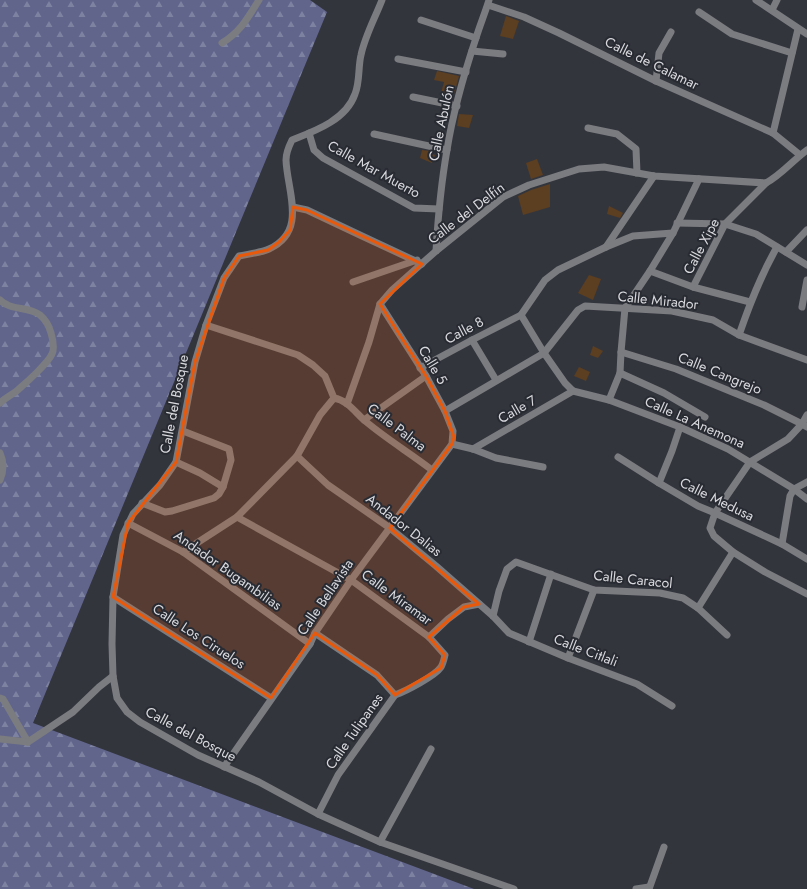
<svg xmlns="http://www.w3.org/2000/svg" width="807" height="889" font-family="Jost,sans-serif">
  <defs>
    <pattern id="forest-firs" width="22" height="20" patternUnits="userSpaceOnUse"><rect width="22" height="20" fill="#61658c"/><path d="M5 1l3.5 6h-7zM16 11l3.5 6h-7z" fill="#7e82a1"/></pattern>
  </defs>
  <rect width="100%" height="100%" fill="#33353d"/>
  <polygon fill="url(#forest-firs)" points="0,0 310,0 327,12 33,723 474,889 0,889"/>
  <g fill="#5c3e20">
    <polygon points="506,16 519,21 513,39 500,36"/>
    <polygon points="437,71 459,76 453,98 441,93 444,82 434,80"/>
    <polygon points="459,114 473,115 469,128 457,126"/>
    <polygon points="422,150 430,151 430,153 435,155 432,163 420,158"/>
    <polygon points="537,159 543,175 531,179 526,163"/>
    <polygon points="550,184 550,207 523,215 518,196 531,190"/>
    <polygon points="609,206 623,213 620,218 607,214"/>
    <polygon points="589,275 601,279 593,300 578,293"/>
    <polygon points="593,346 603,351 598,358 590,355"/>
    <polygon points="579,367 590,372 586,381 574,376"/>
  </g>
  <g fill="none" stroke-linecap="round" stroke-linejoin="round">
    <g stroke="#7b7c80" stroke-width="7">
      <path d="M382,0c-7,18 -17,36 -21,55 -3,12 -1,27 -6,39 -9,26 -40,37 -63,46 -3,6 -6,13 -6,20 1,31 22,71 -17,89 -9,4 -21,5 -30,7l-15,22 -18,47 -11,37 -19,100 -16,23 -27,29 -10,21 -10,62 -1,47 1,32 4,22 10,14 13,10 58,33 61,27 59,32 62,28 134,47"/>
      <polyline points="756,0 807,34"/>
      <polyline points="488,5 524,17 559,33 656,81 773,133 800,155"/>
      <polyline points="772,10 777,0"/>
      <polyline points="699,12 732,34 792,53"/>
      <polyline points="421,20 476,38"/>
      <path d="M222,43c19,-12 25,-24 37,-43"/>
      <polyline points="472,51 503,54"/>
      <polyline points="398,59 466,72"/>
      <polyline points="656,81 659,53 671,32"/>
      <polyline points="413,97 457,106"/>
      <polyline points="588,128 617,134 636,149 637,173"/>
      <polyline points="309,133 314,150 323,158 414,208 439,209"/>
      <polyline points="773,133 798,29"/>
      <polyline points="374,134 447,150"/>
      <polyline points="293,207 307,210 362,236 422,264"/>
      <polyline points="677,223 725,224 756,234 807,265"/>
      <polyline points="606,247 654,176"/>
      <path d="M436,251c2,-34 5,-67 11,-101 6,-38 17,-76 29,-112 4,-13 9,-25 13,-38"/>
      <polyline points="786,252 807,230"/>
      <polyline points="650,271 693,287 750,302"/>
      <polyline points="353,282 417,260"/>
      <polyline points="693,287 725,224 766,183"/>
      <path d="M0,300c11,11 28,6 40,15 6,5 9,11 11,18 2,7 4,15 1,21 -4,9 -25,28 -32,34 -6,6 -14,9 -20,15"/>
      <polyline points="802,307 807,280"/>
      <polyline points="521,315 544,353 565,383 573,391 609,400 680,427 728,449 794,489 807,499"/>
      <polyline points="206,325 298,355 313,365 325,376 334,398"/>
      <path d="M739,335c11,-32 21,-58 38,-88"/>
      <polyline points="472,340 496,380"/>
      <polyline points="621,352 676,369 764,405 802,424 807,427"/>
      <polyline points="420,368 472,340 521,315 545,280 558,270 606,247 633,236 673,233"/>
      <polyline points="620,373 664,393 705,417"/>
      <polyline points="609,400 620,373 621,352 625,308 650,271 673,233 699,179"/>
      <path d="M347,404l22,-62 11,-38 12,-14 44,-39 67,-54 26,-12 50,-16 25,-2 50,9 112,7c16,-9 26,-22 41,-33"/>
      <polyline points="445,411 544,353 578,310 585,306 672,311 713,320 739,335 807,360"/>
      <polyline points="807,415 802,424 788,439 750,462 715,513 710,528 714,536 733,552 765,572 807,594"/>
      <polyline points="364,420 426,376"/>
      <polyline points="452,444 473,449 496,458 543,467"/>
      <polyline points="473,449 573,391"/>
      <path d="M0,453c4,9 4,18 0,27"/>
      <polyline points="297,456 328,485 390,528 436,566 493,616 509,633 568,658 637,684 672,706"/>
      <polyline points="618,457 659,483 698,506 715,513 782,544 807,559"/>
      <polyline points="176,462 200,473 223,487"/>
      <polyline points="659,483 672,451 680,427"/>
      <polyline points="142,503 165,512 172,511 214,498 219,494 223,487 231,460 229,449 183,431"/>
      <path d="M237,517l114,63 78,57 16,18c-1,4 -2,9 -4,12 -6,9 -35,24 -46,28l-57,80 -20,39"/>
      <polyline points="128,523 183,552 310,644"/>
      <polyline points="782,544 790,496 794,489 807,482"/>
      <path d="M183,552l54,-35 60,-61 23,-41 14,-17c13,2 21,14 30,22 21,18 46,33 68,50"/>
      <polyline points="113,597 271,698"/>
      <polyline points="698,608 733,552"/>
      <polyline points="493,616 499,591 507,569 516,562 594,590 660,593 683,598 698,608 727,635"/>
      <polyline points="315,633 377,675 395,695"/>
      <polyline points="429,637 448,619 464,607 479,604"/>
      <polyline points="529,642 551,574"/>
      <polyline points="568,658 594,590"/>
      <polyline points="0,698 3,699 28,742"/>
      <polyline points="0,739 28,742 73,712 99,687 113,676"/>
      <polyline points="224,767 310,644 315,633 351,580 452,444 453,431 445,411 426,376 380,304"/>
      <polyline points="380,842 431,749"/>
      <polyline points="636,889 649,887"/>
      <polyline points="649,889 664,847"/>
    </g>
  </g>
  <path fill="#e8590c" fill-opacity="0.2" stroke="#e8590c" stroke-width="3" stroke-linejoin="round" d="M293,207l14,3 115,54 -42,40 46,72 19,35 9,26 -2,7 -62,84 89,76 -15,3 -35,30 16,18 -4,13 -46,27 -18,-20 -62,-42 -44,65 -158,-101 15,-74 48,-61 19,-100 29,-84 15,-22 29,-6 11,-8 11,-12z"/>
  <g text-anchor="middle" stroke-width="4" stroke-linejoin="round" paint-order="stroke">
    <g font-size="14" fill="#d8d9de" stroke="#292b33">
      <text transform="translate(652 63) rotate(26)" y="5">Calle de Calamar</text>
      <text transform="translate(441 123) rotate(-78)" y="5">Calle Abulón</text>
      <text transform="translate(374 169) rotate(29)" y="5">Calle Mar Muerto</text>
      <text transform="translate(466 213) rotate(-37)" y="5">Calle del Delfín</text>
      <text transform="translate(701 246) rotate(-62)" y="5">Calle Xipe</text>
      <text transform="translate(658 300) rotate(6)" y="5">Calle Mirador</text>
      <text transform="translate(464 330) rotate(-28)" y="5">Calle 8</text>
      <text transform="translate(433 365) rotate(59)" y="5">Calle 5</text>
      <text transform="translate(720 373) rotate(22)" y="5">Calle Cangrejo</text>
      <text transform="translate(174 404) rotate(-79)" y="5">Calle del Bosque</text>
      <text transform="translate(517 409) rotate(-30)" y="5">Calle 7</text>
      <text transform="translate(695 422) rotate(24)" y="5">Calle La Anemona</text>
      <text transform="translate(397 427) rotate(37)" y="5">Calle Palma</text>
      <text transform="translate(717 499) rotate(26)" y="5">Calle Medusa</text>
      <text transform="translate(404 525) rotate(38)" y="5">Andador Dalias</text>
      <text transform="translate(228 570) rotate(35)" y="5">Andador Bugambilias</text>
      <text transform="translate(633 579) rotate(6)" y="5">Calle Caracol</text>
      <text transform="translate(325 597) rotate(-56)" y="5">Calle Bellavista</text>
      <text transform="translate(397 597) rotate(36)" y="5">Calle Miramar</text>
      <text transform="translate(199 636) rotate(33)" y="5">Calle Los Ciruelos</text>
      <text transform="translate(586 650) rotate(21)" y="5">Calle Citlali</text>
      <text transform="translate(354 731) rotate(-55)" y="5">Calle Tulipanes</text>
      <text transform="translate(191 734) rotate(28)" y="5">Calle del Bosque</text>
    </g>
  </g>
</svg>
